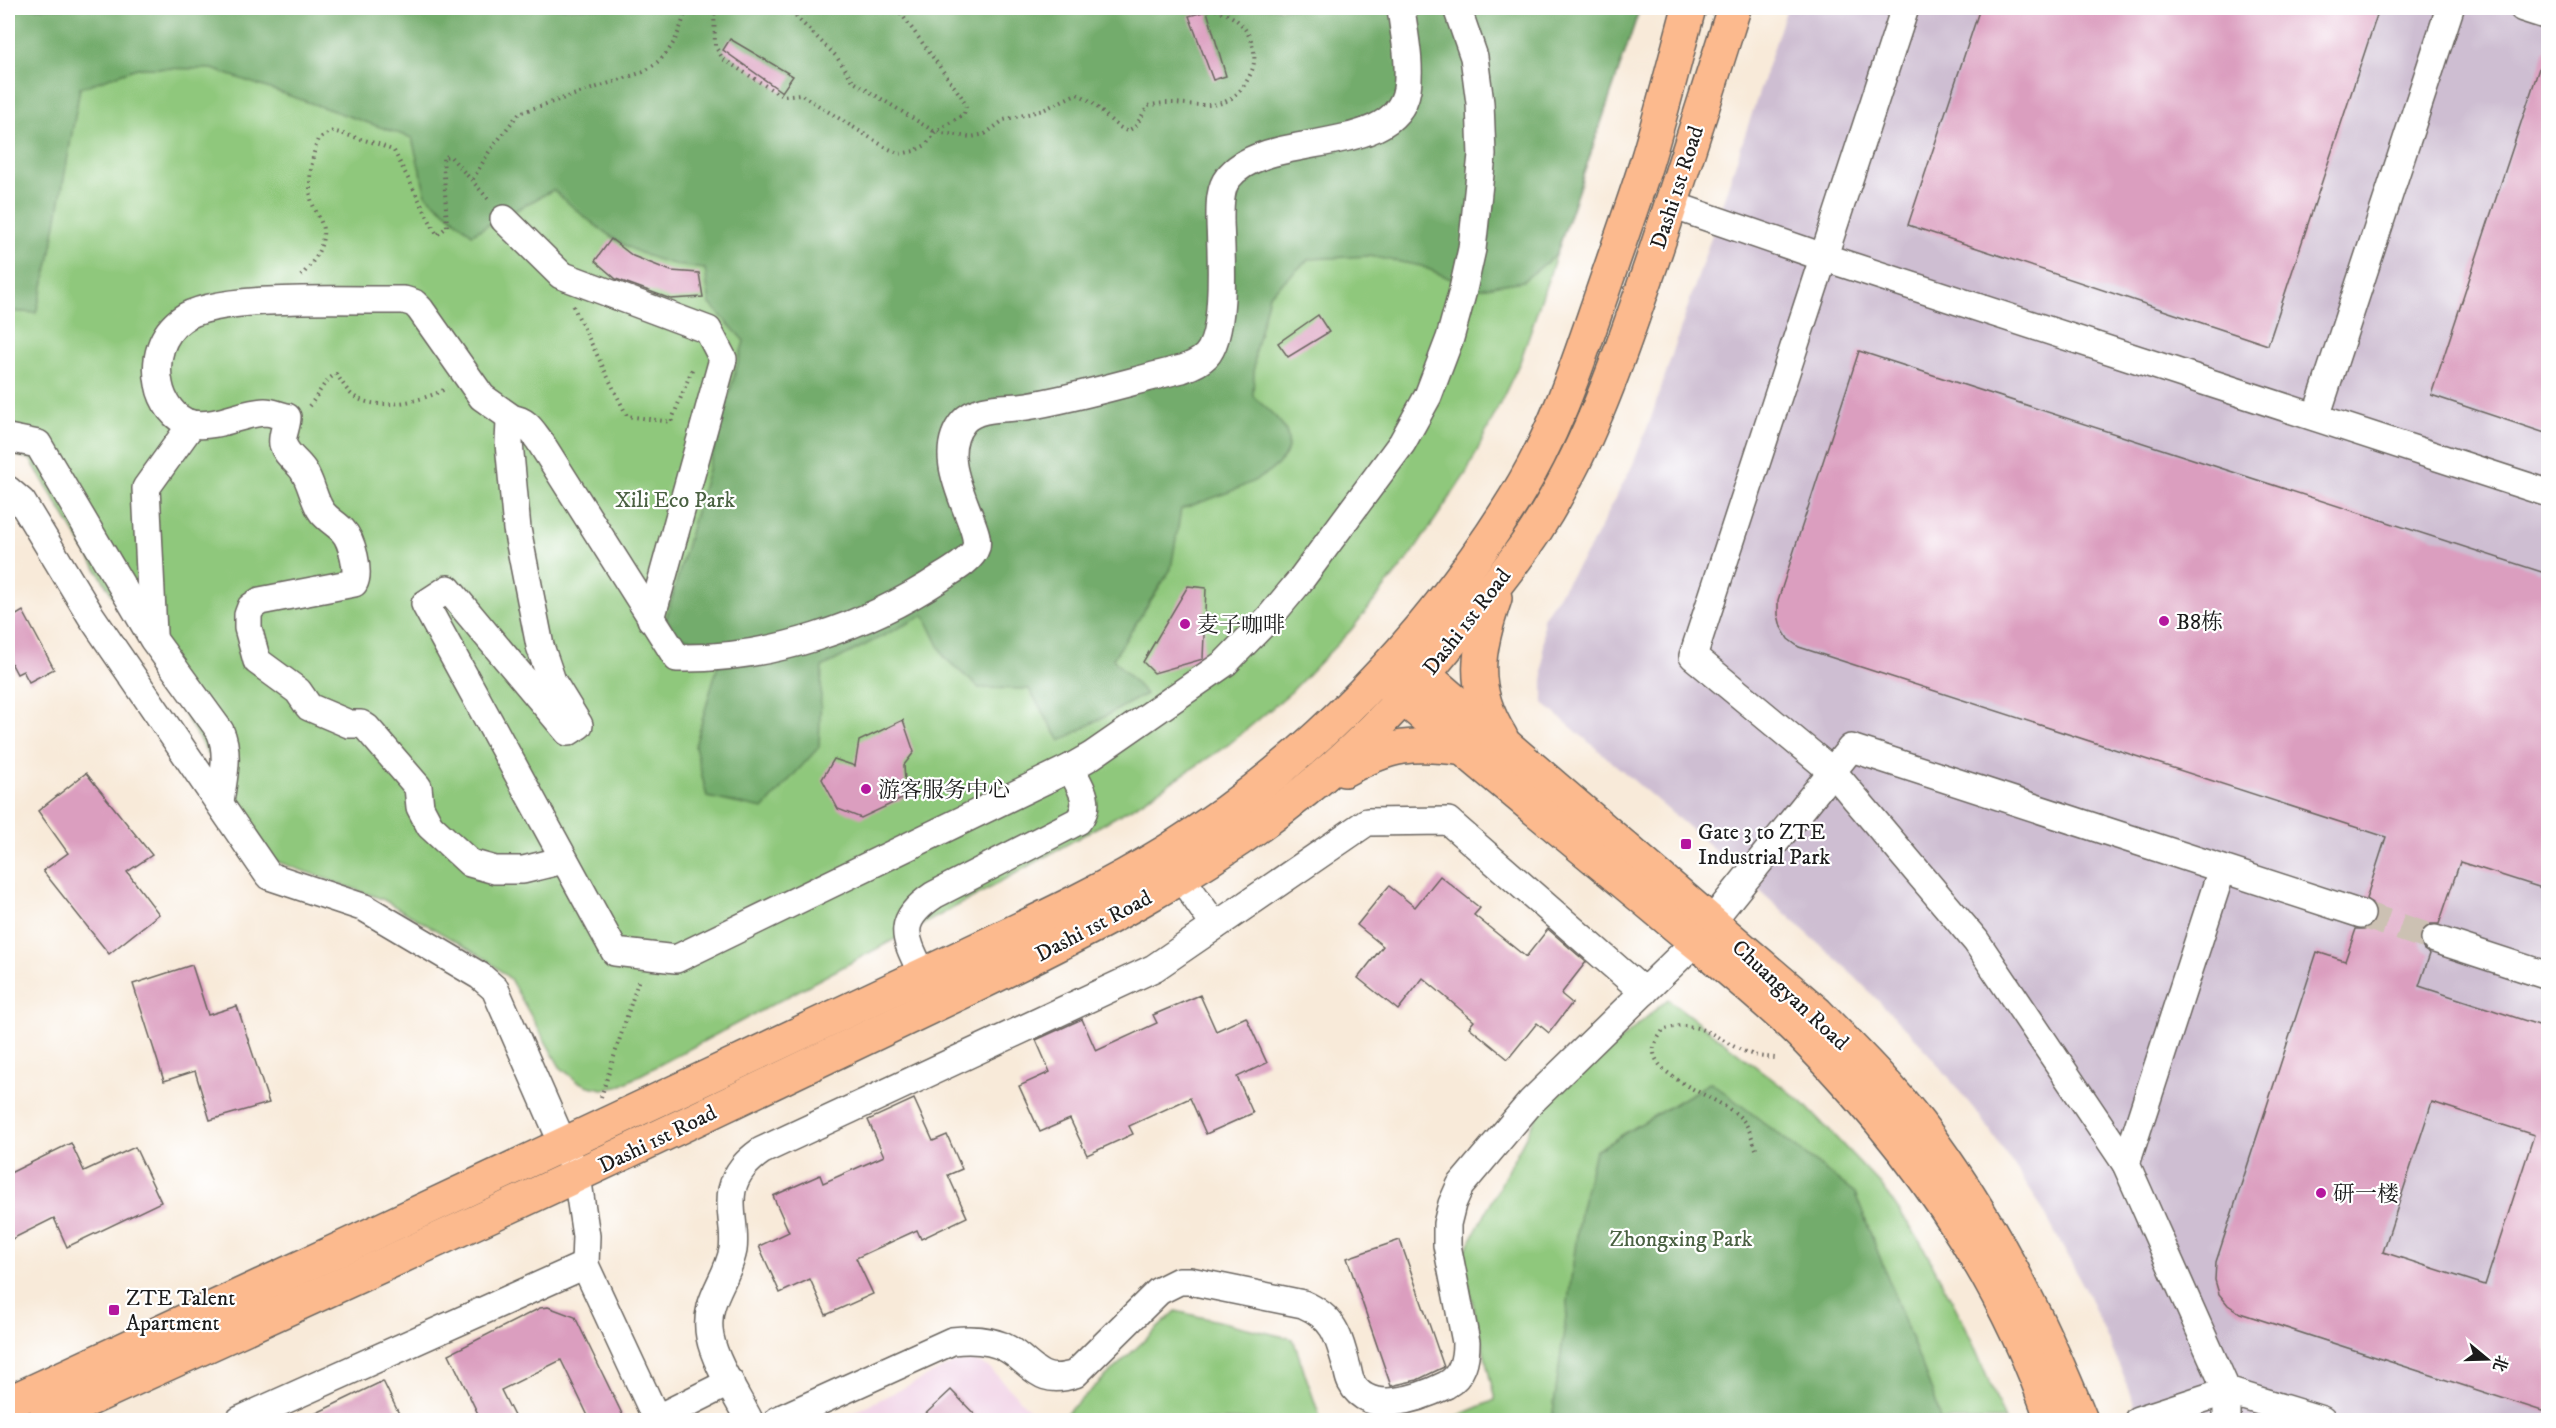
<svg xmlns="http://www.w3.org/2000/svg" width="2556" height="1428" font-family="'IM FELL DW Pica','Noto Serif SC',serif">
  <rect width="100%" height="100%" fill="#fff"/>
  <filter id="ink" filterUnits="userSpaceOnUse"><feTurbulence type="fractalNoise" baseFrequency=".0167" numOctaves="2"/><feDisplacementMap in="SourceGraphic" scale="12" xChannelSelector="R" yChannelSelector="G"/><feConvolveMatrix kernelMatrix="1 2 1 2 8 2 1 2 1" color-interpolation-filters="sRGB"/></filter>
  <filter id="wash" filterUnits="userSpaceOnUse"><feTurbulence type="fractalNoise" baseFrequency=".008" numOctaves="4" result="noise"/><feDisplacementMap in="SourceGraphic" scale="24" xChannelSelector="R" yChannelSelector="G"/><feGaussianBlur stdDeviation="1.35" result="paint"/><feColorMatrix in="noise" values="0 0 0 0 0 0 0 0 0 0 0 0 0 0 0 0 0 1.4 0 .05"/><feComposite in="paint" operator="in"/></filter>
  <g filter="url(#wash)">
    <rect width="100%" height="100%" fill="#f8ead9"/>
    <polygon fill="#f0d0e5" points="972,1360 990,1368 1039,1420 838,1420 952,1364"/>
    <polygon fill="#cebed2" points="1787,8 2548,8 2548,1420 2139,1420 2129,1388 2088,1294 2040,1205 1983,1120 1918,1041 1847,969 1701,838 1543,703 1543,618 1591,546 1633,464 1651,418"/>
    <g fill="#8fc87c" stroke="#56724c" stroke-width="1.5">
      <polygon points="8,8 1640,8 1520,362 1467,472 1414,551 1351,630 1291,692 1228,745 1135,806 970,899 618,1087 603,1089 589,1086 577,1081 560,1067 510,979 486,959 382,899 272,860 30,459 8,454"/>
      <polygon points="1668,999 1802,1102 1881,1185 1920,1241 1966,1327 2005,1420 1448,1420 1495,1400 1462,1257 1541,1108"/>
      <polygon points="1176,1311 1293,1339 1321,1420 1059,1420"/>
    </g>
    <g fill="#73ac6c" stroke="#486444" stroke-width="1.5">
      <path d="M8,8h1632l-84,247 -33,26 -49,8 -53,-23 -52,-10 -60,3 -40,36 -14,56 -2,45c9,9 23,19 30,30 30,47 -73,72 -102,83l-10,60 -58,90 33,35 -86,47 -31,-52 -50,-1 -34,-30 -21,-43 -102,52 -3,80 -56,62 -56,-12 -12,-51 23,-82 29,-24 -34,3 -36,-7 -11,-17 78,-278 -34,-37 -5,-35c-69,-6 -102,-36 -152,-79l-81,44 -46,-39 -14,-57 -200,-69 -75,-1 -57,20 -31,175 -13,50 -28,-2z"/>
      <polygon points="1711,1082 1855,1193 1936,1402 1940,1420 1552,1420 1580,1212 1595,1151"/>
    </g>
    <g id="blocks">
      <g fill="#db9ebf" fill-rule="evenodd">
        <polygon points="1980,8 2364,8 2378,12 2268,345 1908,225"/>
        <polygon points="1207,11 1226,76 1213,80 1189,16"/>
        <polygon points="730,39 793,76 782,92 723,50"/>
        <polygon points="2545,50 2548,50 2548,434 2431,395"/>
        <polygon points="611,239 633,256 671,271 699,273 703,297 671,299 616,279 595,261"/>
        <polygon points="1318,315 1329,332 1288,357 1278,343"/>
        <path d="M1859,351l689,223v316l-88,-28 -21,62h-8l-7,4 -4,6v9l4,7 6,4 -11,32 129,42v385l-308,-100 -12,-8 -9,-11 -4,-14 1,-18 101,-310 28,9 11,-32h9l7,-4 4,-6v-9l-4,-7 -6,-4 20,-62 -587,-190 -11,-8 -7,-12 -3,-12v-15zM2432,1102l102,33 -49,150 -102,-33z"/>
        <polygon points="1188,586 1206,588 1203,659 1154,673 1143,662"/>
        <polygon points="23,611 54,669 29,682 23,671 17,674 8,657 8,620"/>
        <polygon points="903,720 914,752 904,765 906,797 861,818 838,809 822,779 834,759 855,766 859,741"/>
        <polygon points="86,773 152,855 127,872 159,914 109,954 43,871 68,853 38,811"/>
        <polygon points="1440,876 1480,908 1474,915 1526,957 1548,929 1586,962 1561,994 1572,1003 1549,1033 1537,1023 1508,1059 1469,1027 1474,1021 1423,978 1398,1010 1358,978 1383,946 1357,925 1378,899 1389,886 1415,907"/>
        <polygon points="192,965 208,1015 237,1006 269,1103 210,1120 195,1071 164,1081 133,984"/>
        <polygon points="1200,995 1216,1031 1246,1017 1267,1063 1237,1077 1253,1113 1206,1134 1190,1098 1129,1126 1133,1134 1087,1155 1070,1119 1040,1132 1019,1086 1050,1072 1036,1040 1082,1019 1096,1051 1157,1023 1153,1015"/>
        <polygon points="914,1099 933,1141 947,1135 962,1169 948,1175 967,1217 921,1239 917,1230 856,1258 873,1294 826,1315 810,1279 780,1293 759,1246 789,1232 773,1196 820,1175 823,1183 884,1156 868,1120"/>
        <polygon points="71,1143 84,1171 135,1147 161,1202 67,1247 54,1218 8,1241 8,1174"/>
        <polygon points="1400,1240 1444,1367 1417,1380 1391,1386 1347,1258"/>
        <polygon points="548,1307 575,1317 625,1420 590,1420 561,1360 501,1390 516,1420 481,1420 449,1354 540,1308"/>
        <polygon points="383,1381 402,1420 302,1420"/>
        <polygon points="951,1390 980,1420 919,1420"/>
      </g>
    </g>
  </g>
  <g filter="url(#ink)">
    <use href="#blocks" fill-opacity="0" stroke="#69645e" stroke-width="1.5"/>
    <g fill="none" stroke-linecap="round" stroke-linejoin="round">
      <polyline stroke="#ccc1b3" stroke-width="27" stroke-dasharray="27 14" stroke-linecap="butt" points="2361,914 2435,939"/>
      <defs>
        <g id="minor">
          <path d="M1401,8c3,26 10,55 6,81 -11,70 -142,40 -179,89 -9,11 -8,30 -8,44 1,30 7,112 -14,134 -7,7 -15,10 -24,13 -50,12 -104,29 -155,37 -19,3 -50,-1 -64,16 -24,29 -3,69 8,99 3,9 7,17 5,26 -4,13 -23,23 -34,30 -76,50 -173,83 -265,81l-138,-218c-7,-9 -13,-20 -26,-21l-3,3 -1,21 8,86 23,117 12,35 27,44 -11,7 -120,-143 -23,15 190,348 61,7 394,-191 21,-12 134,-93 44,-45 30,-36 103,-139 26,-47 22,-58 12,-44 10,-45 10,-94 -2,-52 -6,-46 -17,-49"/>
          <polyline points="1905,8 1693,656 1833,772 1976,941 2126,1164 2227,1391 2227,1420"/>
          <polyline points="2523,8 2548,16"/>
          <polyline points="1672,205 1823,257 2548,493"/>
          <polyline points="504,219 561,275 708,330 723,359 651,619"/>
          <polyline points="2316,417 2450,8"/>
          <path d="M513,419l-31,-22 -62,-88 -6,-6 -10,-3c-48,1 -188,-7 -222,19 -21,15 -28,40 -23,65 3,17 15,36 33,40 25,4 49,-11 73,-12 7,0 15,4 22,5 0,9 -6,20 -4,27 3,11 14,17 20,26 9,13 10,30 19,42 6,8 15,12 21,19 9,9 17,42 11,52l-94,18 -9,6 -3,8v13l9,33 41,30 11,16 40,17h12l6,4 51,59 2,20 10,19 40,37 25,7h28l41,-10"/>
          <path d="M8,438l30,6 115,195 67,92c10,23 3,47 0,71"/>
          <polyline points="8,490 22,502 91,616 269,876 365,908 480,976 495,989 577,1176 586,1236 585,1265 657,1420"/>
          <polyline points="153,634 146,488 192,424"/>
          <polyline points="1181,877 1215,926"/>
          <polyline points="2435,939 2548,976"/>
          <path d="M923,975c-18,-37 -29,-53 11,-80l144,-74c15,-18 2,-35 -8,-53"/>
          <polyline points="2126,1164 2222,869"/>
          <polyline points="656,1419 730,1382"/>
          <polyline points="240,1420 585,1265"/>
          <path d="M749,1420c-12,-24 -34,-57 -39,-83 -7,-37 17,-55 23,-87 3,-20 -5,-40 -1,-60 4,-18 15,-29 29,-39l393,-183 213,-146 81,-1 196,171"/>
          <path d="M778,1420l174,-79c19,-2 39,-2 56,8 26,16 31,37 67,25l84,-83 20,-10h11l113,23c30,13 35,30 43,60 2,5 2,12 5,18 17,35 69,16 95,3 17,-9 20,-26 20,-43l-19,-97v-21l5,-20 8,-18 71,-84 164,-160 156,-194 510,166"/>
          <polyline points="2138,1420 2227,1391 2322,1420"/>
        </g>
        <g id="major">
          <path d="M1495,598c-18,52 -25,90 6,139"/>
          <path d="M1407,660l410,353c35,36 72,72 102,111 70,92 119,190 162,296"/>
          <path d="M1386,683c90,79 184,154 276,231 46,39 95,77 138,119 109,110 202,239 252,387"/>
          <path d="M1344,770c47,-26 68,-28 121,-21"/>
          <path d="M8,1403c234,-109 470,-217 703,-328 84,-40 168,-79 252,-119 70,-33 140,-65 206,-106 140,-88 259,-212 346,-352 40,-64 62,-132 86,-202 15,-44 31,-88 45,-132 16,-52 29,-104 43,-156"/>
          <path d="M44,1420c230,-105 460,-209 688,-318 77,-37 154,-74 232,-111 118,-57 238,-117 341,-200 67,-53 124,-119 175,-186 19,-25 39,-49 56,-75 49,-76 79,-160 108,-245 32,-92 61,-185 90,-277"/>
        </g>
      </defs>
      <use href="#minor" stroke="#69645e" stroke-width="30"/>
      <use href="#major" stroke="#69645e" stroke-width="36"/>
      <g stroke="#69645e" stroke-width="4" stroke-dasharray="1.5 4.5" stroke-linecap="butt">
        <polyline points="714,8 715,46 723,59 782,96 800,94 885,147 900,154 914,151 926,145 935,132 964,114 966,106 961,96 897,8"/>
        <path d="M787,8l49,48 18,26 81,50 36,5 14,-3 19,-14 39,-10 33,-16c21,6 30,28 51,37l8,-4 13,-21c39,-12 77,20 102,-31 6,-12 6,-26 -1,-39 -8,-17 -25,-26 -44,-28"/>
        <path d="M473,179l16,-27 30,-39 124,-41c29,-17 34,-34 44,-64"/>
        <path d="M301,276c10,-11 24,-29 22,-46 -1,-10 -9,-20 -12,-31 -3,-18 1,-43 7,-60l15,-8 45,13 16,7 43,84 10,-8 -4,-70 7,-1 40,45"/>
        <polyline points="573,306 627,416 671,422 693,367"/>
        <path d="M309,406c10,-11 14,-25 27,-32 5,6 9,14 14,19 21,21 75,8 97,-5"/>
        <polyline points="601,1097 639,979"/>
        <path d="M1756,1149c-3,-8 -6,-19 -11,-26 -15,-24 -96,-43 -91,-76 1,-5 6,-12 9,-17 38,-14 56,13 88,24 7,3 17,3 24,4"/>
      </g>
      <use href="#minor" stroke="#fff" stroke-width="27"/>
      <use href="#major" stroke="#fcba8e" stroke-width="33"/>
    </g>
  </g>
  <g fill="#b5179e" stroke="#fff" stroke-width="2">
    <circle cx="2164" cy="621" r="6"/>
    <circle cx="1185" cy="624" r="6"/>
    <circle cx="866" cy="789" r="6"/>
    <rect x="1680" y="838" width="12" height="12" rx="3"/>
    <circle cx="2321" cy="1193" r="6"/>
    <rect x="108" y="1304" width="12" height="12" rx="3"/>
  </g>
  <g text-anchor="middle" stroke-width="4.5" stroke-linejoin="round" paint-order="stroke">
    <g font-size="22" fill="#1c1c1c" stroke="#fff">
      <text transform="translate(1676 187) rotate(-72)" y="8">Dashi 1st Road</text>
      <text transform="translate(1466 621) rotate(-52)" y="8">Dashi 1st Road</text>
      <text transform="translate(1093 925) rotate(-28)" y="8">Dashi 1st Road</text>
      <text transform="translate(1791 994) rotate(43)" y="8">Chuangyan Road</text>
      <text transform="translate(657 1138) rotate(-26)" y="8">Dashi 1st Road</text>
    </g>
    <g font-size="22" fill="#4a6142" stroke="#fff">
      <text x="675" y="507">Xili Eco Park</text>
      <text x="1681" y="1246">Zhongxing Park</text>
    </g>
    <g font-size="22" fill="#1c1c1c" stroke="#fff" text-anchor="start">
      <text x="2176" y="629">B8栋</text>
      <text x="1197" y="632">麦子咖啡</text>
      <text x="878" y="797">游客服务中心</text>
      <text x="1698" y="839">Gate 3 to ZTE<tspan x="1698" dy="25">Industrial Park</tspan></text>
      <text x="2333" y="1201">研一楼</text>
      <text x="126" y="1305">ZTE Talent<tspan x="126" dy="25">Apartment</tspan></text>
    </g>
  </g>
  <rect width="2556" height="1428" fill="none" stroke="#fff" stroke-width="30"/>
  <g transform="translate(2487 1359) rotate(109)" stroke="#ffffff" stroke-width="4.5" paint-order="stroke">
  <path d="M0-4.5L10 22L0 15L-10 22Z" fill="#1c1c1c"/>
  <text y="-9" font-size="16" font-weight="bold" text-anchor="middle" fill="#1c1c1c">北</text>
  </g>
</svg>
